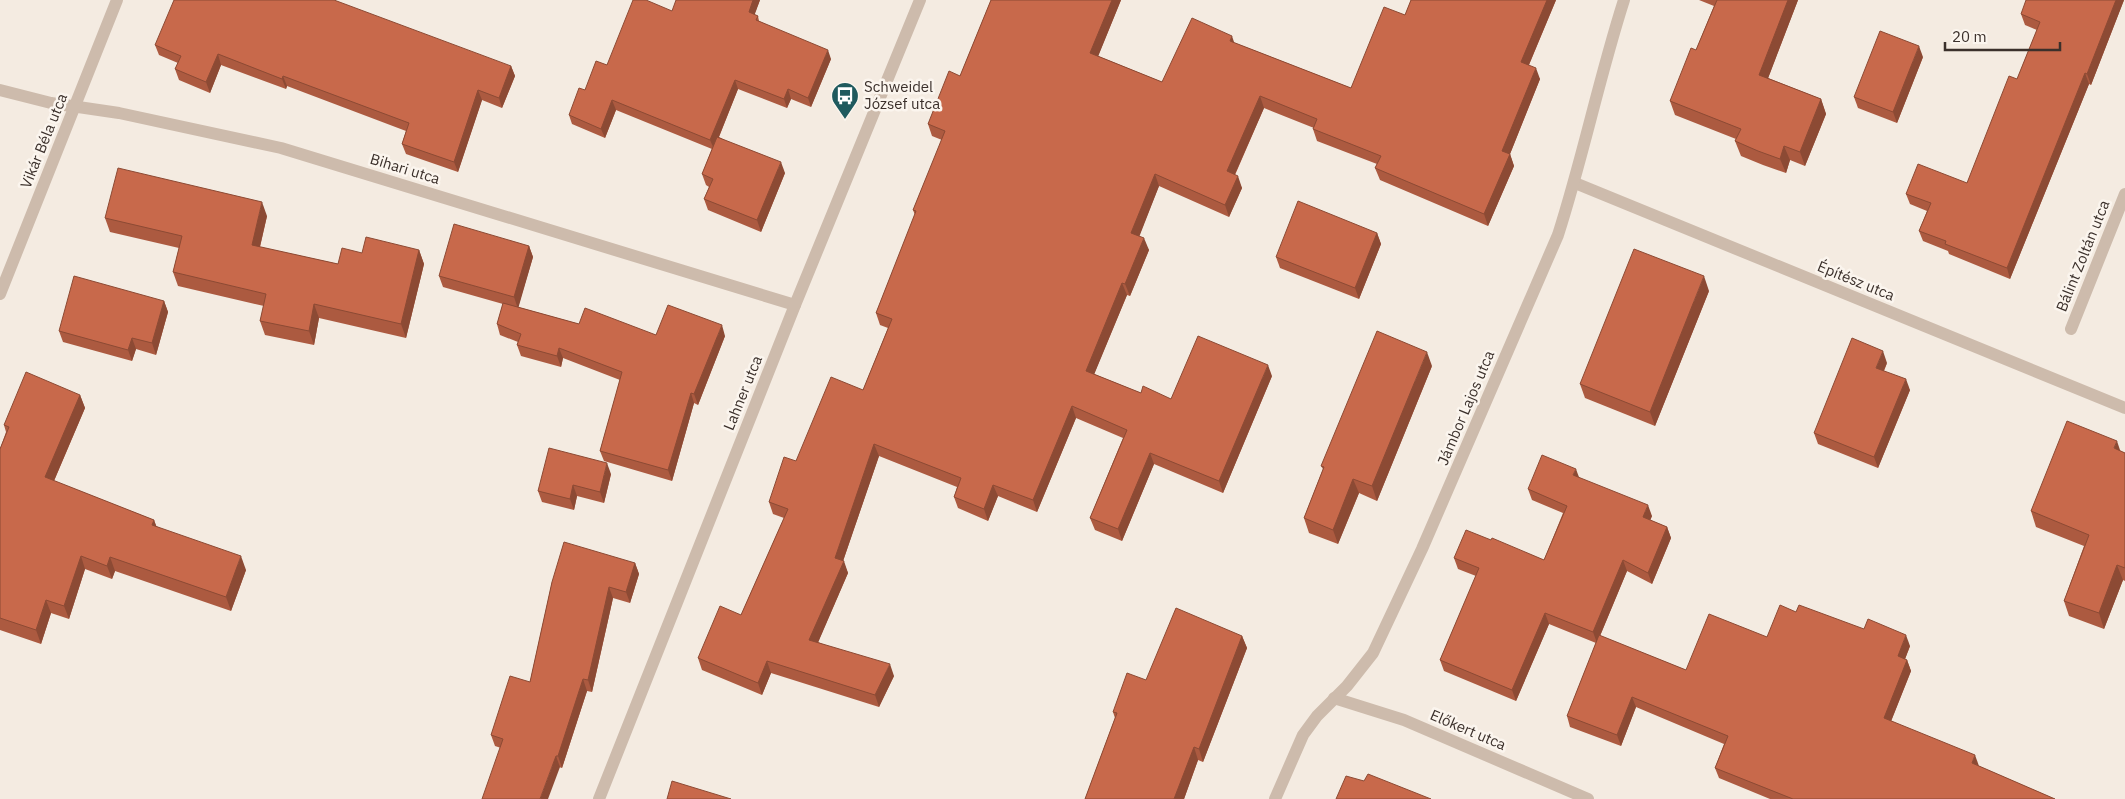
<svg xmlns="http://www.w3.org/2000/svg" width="2125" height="799" font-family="'IBM Plex Sans',sans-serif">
  <rect width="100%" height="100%" fill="#f4ebe1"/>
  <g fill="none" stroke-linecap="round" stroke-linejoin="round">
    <g stroke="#cdbbac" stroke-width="12">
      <polyline points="0,90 51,103 119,113 281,148 795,305"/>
      <polyline points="1575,183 2125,408"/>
      <polyline points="0,294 117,0"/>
      <polyline points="2071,329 2125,194"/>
      <polyline points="1334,698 1404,720 1588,799"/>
      <polyline points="599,799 795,305 920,0"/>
      <path d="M1275,799l28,-64 14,-19 30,-30 26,-33 49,-104 136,-314c25,-78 41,-157 66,-235"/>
    </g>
  </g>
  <g fill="#ac5a40">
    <polygon points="760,0 754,15 758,16 759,21 831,59 811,107 791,99 787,108 738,89 719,137 785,173 761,232 708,210 704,199 709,187 706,185 702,174 712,149 616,110 605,138 572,124 569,115 585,90 607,65 672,11"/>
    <polygon points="991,0 1121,0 1098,56 1162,82 1235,43 1351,88 1405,15 1411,0 1556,0 1529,65 1540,79 1510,154 1514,166 1488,226 1380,180 1375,168 1377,164 1317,141 1313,129 1314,128 1264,108 1235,175 1242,188 1229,217 1159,186 1139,236 1149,250 1130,296 1127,295 1094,374 1141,393 1171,399 1272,376 1223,493 1154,464 1122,541 1095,530 1090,518 1123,438 1076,418 1037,512 998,496 988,521 958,508 954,497 957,487 879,456 843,561 848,573 818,642 894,676 879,707 771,673 762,695 702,670 698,658 741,615 784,518 773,514 769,502 796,461 863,390 888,328 880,325 876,313 915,215 913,210 942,140 932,136 928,124 960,76"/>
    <polygon points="1699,0 1798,0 1768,78 1821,99 1826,114 1805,166 1790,160 1786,173 1763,165 1741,156 1735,141 1736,139 1675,115 1670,101 1696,50 1714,6"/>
    <polygon points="2124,0 2091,85 2089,84 2010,279 1949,254 1948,251 1923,241 1919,231 1927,211 1910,204 1906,194 1967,183 2017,79 2037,30 2025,25 2021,14"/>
    <polygon points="155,45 511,66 515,76 502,108 482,100 458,172 406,154 402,144 406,131 287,86 286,89 221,65 210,93 179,80 175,69 178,63 159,55"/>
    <polygon points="1923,57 1897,123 1858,108 1854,97"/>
    <polygon points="267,216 260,247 338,264 362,253 419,250 424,264 406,338 319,318 314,345 265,335 260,321 264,306 178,286 173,272 179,248 110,232 105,218"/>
    <polygon points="1377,233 1381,244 1359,299 1280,268 1276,257"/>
    <polygon points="529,246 533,257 518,307 579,324 656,335 725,336 698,405 694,403 672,481 604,461 600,451 620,380 563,358 561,367 521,356 517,345 518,342 500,335 497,324 503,304 443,287 439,276"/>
    <polygon points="1709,291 1655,426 1585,398 1580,384"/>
    <polygon points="164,301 168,312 156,355 136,349 132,361 63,342 59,331"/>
    <polygon points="1887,363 1884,371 1910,390 1878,468 1818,444 1814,433"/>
    <polygon points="1432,366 1377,501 1359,493 1338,544 1309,533 1304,518 1323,469 1321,466"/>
    <polygon points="80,395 85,408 54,481 154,520 156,526 246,570 231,611 115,571 112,579 85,569 69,619 51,613 41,644 0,630 0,449 6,432 4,425"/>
    <polygon points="2120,451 2125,453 2125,581 2123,580 2104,629 2069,616 2064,601 2084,546 2036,527 2031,511"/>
    <polygon points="611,474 604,503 577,496 574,510 542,502 538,491"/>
    <polygon points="1578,477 1652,516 1650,520 1667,527 1671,538 1652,584 1627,571 1600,636 1686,670 1767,637 1796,612 1910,646 1905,659 1907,660 1911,671 1891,721 1979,766 2055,799 1770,799 1719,778 1715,768 1724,744 1636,707 1621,746 1570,727 1567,716 1596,643 1549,624 1516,701 1444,671 1440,660 1476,576 1458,569 1454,558 1491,540 1544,560 1563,513 1532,500 1528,489"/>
    <polygon points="635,563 639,574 630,603 613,598 592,692 587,691 562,768 495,746 491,735 530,682 552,582"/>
    <polygon points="1242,636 1247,648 1203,762 1198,760 1184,799 1085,799 1115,718 1113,712 1146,680"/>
  </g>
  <g fill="#8c4a34">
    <polygon points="753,0 760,0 752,22 749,12"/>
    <polygon points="1112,0 1121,0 1095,64 1090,53"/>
    <polygon points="1547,0 1556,0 1525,74 1521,62"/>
    <polygon points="1788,0 1798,0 1764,89 1759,75"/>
    <polygon points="2116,0 2124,0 2091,85 2087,74"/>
    <polygon points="1232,36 1236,48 1230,41"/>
    <polygon points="1919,46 1923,57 1897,123 1893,112"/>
    <polygon points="828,50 831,59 811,107 808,98"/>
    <polygon points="218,54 221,65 210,93 206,82"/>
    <polygon points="511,66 515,76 502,108 499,98"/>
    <polygon points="1536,68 1540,79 1510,154 1514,166 1488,226 1484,214 1502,151"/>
    <polygon points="2085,73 2089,84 2010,279 2007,268"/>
    <polygon points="283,76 287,86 286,89 282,79"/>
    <polygon points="735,80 738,89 714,149 710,140"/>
    <polygon points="788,89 791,99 787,108 784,99"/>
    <polygon points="478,90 482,100 458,172 454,162"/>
    <polygon points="1260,96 1264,108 1231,183 1227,171"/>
    <polygon points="1821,99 1826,114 1805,166 1800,152"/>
    <polygon points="612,100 616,110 605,138 601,129"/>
    <polygon points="1784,146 1790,160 1786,173 1780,159"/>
    <polygon points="781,162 785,173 761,232 757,220"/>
    <polygon points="1155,174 1159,186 1136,245 1131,233"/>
    <polygon points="1238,176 1242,188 1229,217 1225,205"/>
    <polygon points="262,202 267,216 257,259 252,245"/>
    <polygon points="1377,233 1381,244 1359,299 1355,288"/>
    <polygon points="1144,238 1149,250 1130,296 1125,284"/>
    <polygon points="529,246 533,257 518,309 514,297"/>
    <polygon points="419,250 424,264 406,338 401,324"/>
    <polygon points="1704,276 1709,291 1655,426 1650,412"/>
    <polygon points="1122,283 1127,295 1091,382 1086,371"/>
    <polygon points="164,301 168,312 156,355 152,343"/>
    <polygon points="314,304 319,318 314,345 309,331"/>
    <polygon points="722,325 725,336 698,405 694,394"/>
    <polygon points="132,338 136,349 132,361 128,350"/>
    <polygon points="559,348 563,358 561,367 557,356"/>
    <polygon points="1883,351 1887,363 1880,379 1876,368"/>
    <polygon points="1427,352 1432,366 1377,501 1372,486"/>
    <polygon points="1268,365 1272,376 1223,493 1219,481"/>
    <polygon points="1906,379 1910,390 1878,468 1874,457"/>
    <polygon points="691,393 694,403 672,481 668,470"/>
    <polygon points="80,395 85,408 50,490 45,477"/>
    <polygon points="1072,406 1076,418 1037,512 1033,500"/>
    <polygon points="2117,441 2122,456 2114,448"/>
    <polygon points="874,444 879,456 840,570 835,558"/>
    <polygon points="1150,453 1154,464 1122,541 1118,529"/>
    <polygon points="607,463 611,474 604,503 600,492"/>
    <polygon points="1576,469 1580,480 1573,475"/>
    <polygon points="1353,479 1359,493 1338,544 1333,530"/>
    <polygon points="573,485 577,496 574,510 570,499"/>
    <polygon points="993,485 998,496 988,521 984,509"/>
    <polygon points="1648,505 1652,516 1647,528 1643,517"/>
    <polygon points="154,520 159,533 152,525"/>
    <polygon points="1667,527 1671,538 1652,584 1648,573"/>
    <polygon points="81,556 85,569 69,619 64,606"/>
    <polygon points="241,556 246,570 231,611 226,597"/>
    <polygon points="110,557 115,571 112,579 107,566"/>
    <polygon points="1623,560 1627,571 1597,643 1593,632"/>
    <polygon points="844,561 848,573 814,652 809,640"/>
    <polygon points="635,563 639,574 630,603 626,592"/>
    <polygon points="2117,565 2123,580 2104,629 2099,613"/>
    <polygon points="609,587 613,598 592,692 588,680"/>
    <polygon points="46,600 51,613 41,644 36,630"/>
    <polygon points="1545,613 1549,624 1516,701 1512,690"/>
    <polygon points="1906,635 1910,646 1902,667 1898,656"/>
    <polygon points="1242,636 1247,648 1203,762 1199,749"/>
    <polygon points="1907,660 1911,671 1888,729 1884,718"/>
    <polygon points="767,661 771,673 762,695 758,683"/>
    <polygon points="890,664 894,676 879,707 875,695"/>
    <polygon points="583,679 587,691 562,768 558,756"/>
    <polygon points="1632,697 1636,707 1621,746 1617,735"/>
    <polygon points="1194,747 1198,760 1184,799 1174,799"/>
    <polygon points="1975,755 1979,766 1972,763"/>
    <polygon points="556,756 560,767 548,799 540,799"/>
  </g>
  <g fill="#c8694b" stroke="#8c4a34">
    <polygon points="174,0 334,0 511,66 499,98 478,90 454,162 402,144 409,123 283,76 282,79 218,54 206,82 175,69 181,56 155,45"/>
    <polygon points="633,0 646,0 672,11 676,0 753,0 749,12 758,16 756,20 828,50 808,98 788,89 784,99 735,80 710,140 612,100 601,129 569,115 579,88 585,90 596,61 607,65"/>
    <polygon points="991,0 1112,0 1090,53 1162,82 1192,18 1232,36 1230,41 1351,88 1384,7 1405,15 1411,0 1547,0 1521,62 1536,68 1502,151 1510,154 1484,214 1375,168 1381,156 1313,129 1317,119 1260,96 1227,171 1238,176 1225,205 1155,174 1131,233 1144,238 1125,284 1122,283 1086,371 1141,393 1143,386 1171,399 1198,336 1268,365 1219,481 1150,453 1118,529 1090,518 1127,430 1072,406 1033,500 993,485 984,509 954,497 961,478 874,444 835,558 844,561 809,640 890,664 875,695 767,661 758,683 698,658 720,606 741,615 788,509 769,502 784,457 796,461 831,377 863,390 892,319 876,313 916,211 913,210 945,131 928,124 949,71 960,76"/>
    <polygon points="1717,0 1788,0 1759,75 1821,99 1800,152 1784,146 1780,159 1758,151 1735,141 1741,129 1670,101 1691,48 1696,50"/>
    <polygon points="2026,0 2116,0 2087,74 2085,73 2007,268 1945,244 1946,241 1919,231 1931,203 1906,194 1918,164 1967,183 2009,76 2017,79 2040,22 2021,14"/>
    <polygon points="1880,31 1919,46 1893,112 1854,97"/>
    <polygon points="717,137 781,162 757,220 704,199 713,179 702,174"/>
    <polygon points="118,168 262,202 252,245 338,264 342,248 362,253 366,237 419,250 401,324 314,304 309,331 260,321 266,294 173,272 182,236 105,218"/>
    <polygon points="1298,201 1377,233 1355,288 1276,257"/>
    <polygon points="454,224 529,246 514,297 439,276"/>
    <polygon points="1634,249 1704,276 1650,412 1580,384"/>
    <polygon points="74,276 164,301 152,343 132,338 128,350 59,331"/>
    <polygon points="503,303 579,324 585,308 656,335 668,305 722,325 694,394 691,393 668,470 600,451 622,372 559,348 557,356 517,345 521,334 497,324"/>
    <polygon points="1377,331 1427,352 1372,486 1353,479 1333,530 1304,518 1324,467 1321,466"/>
    <polygon points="1852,338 1883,351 1876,368 1906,379 1874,457 1814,433"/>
    <polygon points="26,372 80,395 45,477 154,520 152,525 241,556 226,597 110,557 107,566 81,556 64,606 46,600 36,630 0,618 0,449 9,427 4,425"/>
    <polygon points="2067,421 2117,441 2114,448 2125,453 2125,568 2117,565 2099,613 2064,601 2089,535 2031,511"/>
    <polygon points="549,448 607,463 600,492 573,485 570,499 538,491"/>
    <polygon points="1542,455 1576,469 1573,475 1648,505 1643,517 1667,527 1648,573 1623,560 1593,632 1545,613 1512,690 1440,660 1479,568 1454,558 1466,530 1491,540 1492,538 1544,560 1567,506 1528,489"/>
    <polygon points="564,542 635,563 626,592 609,587 588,680 583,679 558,756 556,756 540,799 482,799 503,739 491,735 510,676 530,682 552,582"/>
    <polygon points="1780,605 1796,612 1799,605 1864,629 1868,619 1906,635 1898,656 1907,660 1884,718 1975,755 1972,763 2055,799 1793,799 1715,768 1728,736 1632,697 1617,735 1567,716 1599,635 1686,670 1709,614 1767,637"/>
    <polygon points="1176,608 1242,636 1199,749 1194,747 1174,799 1085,799 1117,713 1113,712 1127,673 1146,680"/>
    <polygon points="1368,774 1431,799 1336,799 1346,776 1364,781"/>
    <polygon points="672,781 731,799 667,799"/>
  </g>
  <defs>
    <symbol id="bus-pin" viewBox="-11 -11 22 30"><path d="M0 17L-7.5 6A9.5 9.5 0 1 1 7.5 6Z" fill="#1f5a5e" stroke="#fbf5ee"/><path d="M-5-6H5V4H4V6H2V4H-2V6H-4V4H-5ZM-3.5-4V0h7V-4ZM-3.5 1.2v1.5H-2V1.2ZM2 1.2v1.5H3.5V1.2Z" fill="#fff"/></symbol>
  </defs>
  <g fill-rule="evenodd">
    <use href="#bus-pin" x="829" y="80" width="32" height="43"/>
  </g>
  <g text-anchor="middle" stroke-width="5" stroke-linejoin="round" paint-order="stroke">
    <g font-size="15" fill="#3b302b" stroke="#fbf5ee" text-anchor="start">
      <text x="864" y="92">Schweidel<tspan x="864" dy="17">József utca</tspan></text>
    </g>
    <g font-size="15" fill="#3b302b" stroke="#fbf5ee">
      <text transform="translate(44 141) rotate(-68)" y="5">Vikár Béla utca</text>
      <text transform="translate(405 169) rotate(17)" y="5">Bihari utca</text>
      <text transform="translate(2083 256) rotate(-68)" y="5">Bálint Zoltán utca</text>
      <text transform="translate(1856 281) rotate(22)" y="5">Építész utca</text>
      <text transform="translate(743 393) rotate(-68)" y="5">Lahner utca</text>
      <text transform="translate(1466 408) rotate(-67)" y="5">Jámbor Lajos utca</text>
      <text transform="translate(1468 730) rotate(23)" y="5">Előkert utca</text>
    </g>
  </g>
  <path d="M1945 42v8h115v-8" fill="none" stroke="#3b302b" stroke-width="2.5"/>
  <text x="1952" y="42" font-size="15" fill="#3b302b" stroke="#fbf5ee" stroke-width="4" paint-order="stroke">20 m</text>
</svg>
